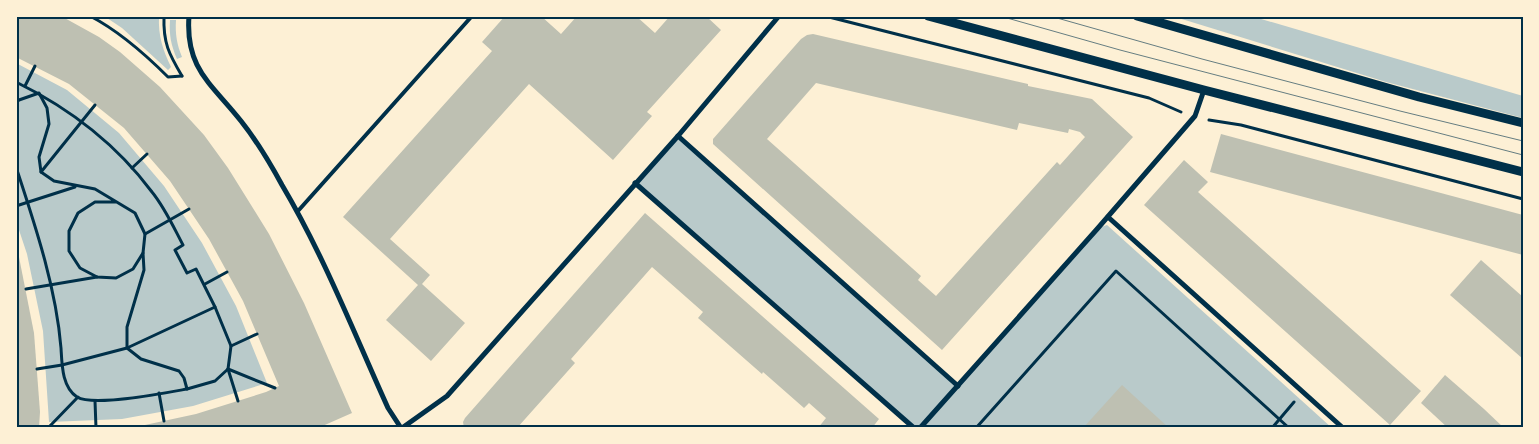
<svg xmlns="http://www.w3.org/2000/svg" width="1539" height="444" font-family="'Fira Sans Condensed',sans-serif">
  <rect width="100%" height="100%" fill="#fdf0d5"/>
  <g fill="#b9caca">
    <path d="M104,16h55c-1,20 4,34 12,51l-3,3 -46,-42z"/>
    <polygon points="1172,16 1251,16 1523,96 1523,118 1386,82"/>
    <path d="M170,20h6c-1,14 1,25 6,37l-5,2c-6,-14 -8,-24 -7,-39z"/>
    <polygon points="16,63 67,90 119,133 164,186 202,243 236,306 267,383 193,406 122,419 49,422 43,331 27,254 16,221"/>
    <polygon points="678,136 958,386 1098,228 1107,225 1332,428 914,428 635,183"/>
  </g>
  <g fill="#bec0b2" fill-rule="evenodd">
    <polygon points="16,16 61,16 99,37 120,52 160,87 204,135 228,168 269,234 304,303 352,413 318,428 131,428 196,414 266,392 279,386 243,301 209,239 170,181 124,128 69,84 16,57"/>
    <polygon points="505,16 541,16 561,34 577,16 636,16 655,33 670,16 706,16 721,30 647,112 652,116 613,160 529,84 390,239 430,275 422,284 465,323 431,361 386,320 418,285 343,217 492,51 482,42"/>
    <path d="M813,34l215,50v2l64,13 41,38 -191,213 -229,-206v-5l88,-100 6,-4zM816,83l201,47 2,-7 49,10 1,-4 11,3 5,5 -25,28 -3,-3 -121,134 -18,-16 3,-4 -154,-137z"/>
    <polygon points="1221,134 1523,215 1523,255 1210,172"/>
    <polygon points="1184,160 1208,182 1198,192 1421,391 1390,425 1144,205"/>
    <polygon points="645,213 879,419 872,428 818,428 826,418 809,403 804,408 763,372 762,374 698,318 703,312 652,267 571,359 575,363 517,428 464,428 463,422 465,418"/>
    <polygon points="17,247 34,333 40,412 39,428 16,428"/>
    <polygon points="1481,260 1523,297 1523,359 1450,295"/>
    <polygon points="1445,375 1484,409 1504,428 1448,428 1421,403"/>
    <polygon points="1122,385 1169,428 1083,428"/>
  </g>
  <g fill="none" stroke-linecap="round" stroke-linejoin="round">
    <g stroke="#003049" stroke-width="3">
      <path d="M90,16c29,15 55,38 78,61l14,-1"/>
      <path d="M164,16c-1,27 5,38 18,60"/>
      <polyline points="825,16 1149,98 1181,112"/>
      <path d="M16,82c53,26 101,63 136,110 13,16 22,36 31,53l-8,5 12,23 9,-4 19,38 16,39 -3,23 -13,12 -28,8"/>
      <polyline points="25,86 35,66"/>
      <polyline points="16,103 19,100 39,93 47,108 49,124 39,157 41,172 54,181 95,189 135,213 145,234 143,253 133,269 116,278 97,277 80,268 69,251 69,231 78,213 95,202 116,202"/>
      <polyline points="1209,120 1241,125 1523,199"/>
      <path d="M16,167c19,58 40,120 45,181 1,17 1,39 16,49 17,10 88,-4 110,-8l-3,-11 -5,-7 -38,-12 -14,-11v-21l17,-57 -1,-17"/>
      <polyline points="132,168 147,154"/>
      <polyline points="41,172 95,105"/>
      <polyline points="16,206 75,187"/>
      <polyline points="145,234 189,209"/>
      <polyline points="205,284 227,272"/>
      <polyline points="26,289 97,277"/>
      <polyline points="231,346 257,334"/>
      <polyline points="37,369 62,365 127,348 215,307"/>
      <polyline points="228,369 275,388"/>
      <polyline points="228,369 238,401"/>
      <polyline points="159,393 164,421"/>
      <polyline points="95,401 96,428"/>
      <polyline points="48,428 78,397"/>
      <polyline points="976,428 1116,271 1289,428"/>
      <polyline points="1272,428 1294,402"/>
    </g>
    <polyline stroke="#003049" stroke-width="4" points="298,211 472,16"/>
    <g stroke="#003049" stroke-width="5">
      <path d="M189,16c-4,53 23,68 52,105 16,20 29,42 41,64 42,71 72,148 106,223l13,20"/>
      <polyline points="678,136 958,386"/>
      <polyline points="635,183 914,428"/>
      <polyline points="1108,217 1343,428"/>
      <polyline points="402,428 447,396 678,136 779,16"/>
      <polyline points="920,428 1098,228 1195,116 1204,90"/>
    </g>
    <g stroke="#003049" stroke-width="9">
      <polyline points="928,16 1204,90 1523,172"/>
      <polyline points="1137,16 1419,97 1523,123"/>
    </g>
    <g stroke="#657d81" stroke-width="1">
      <polyline points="1000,16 1120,50 1523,155"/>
      <polyline points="1050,16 1202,59 1400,111 1523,141"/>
    </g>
  </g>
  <rect width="1539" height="444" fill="none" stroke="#fdf0d5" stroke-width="35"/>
  <rect x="18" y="18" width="1504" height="408" fill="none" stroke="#003049" stroke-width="2"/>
</svg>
